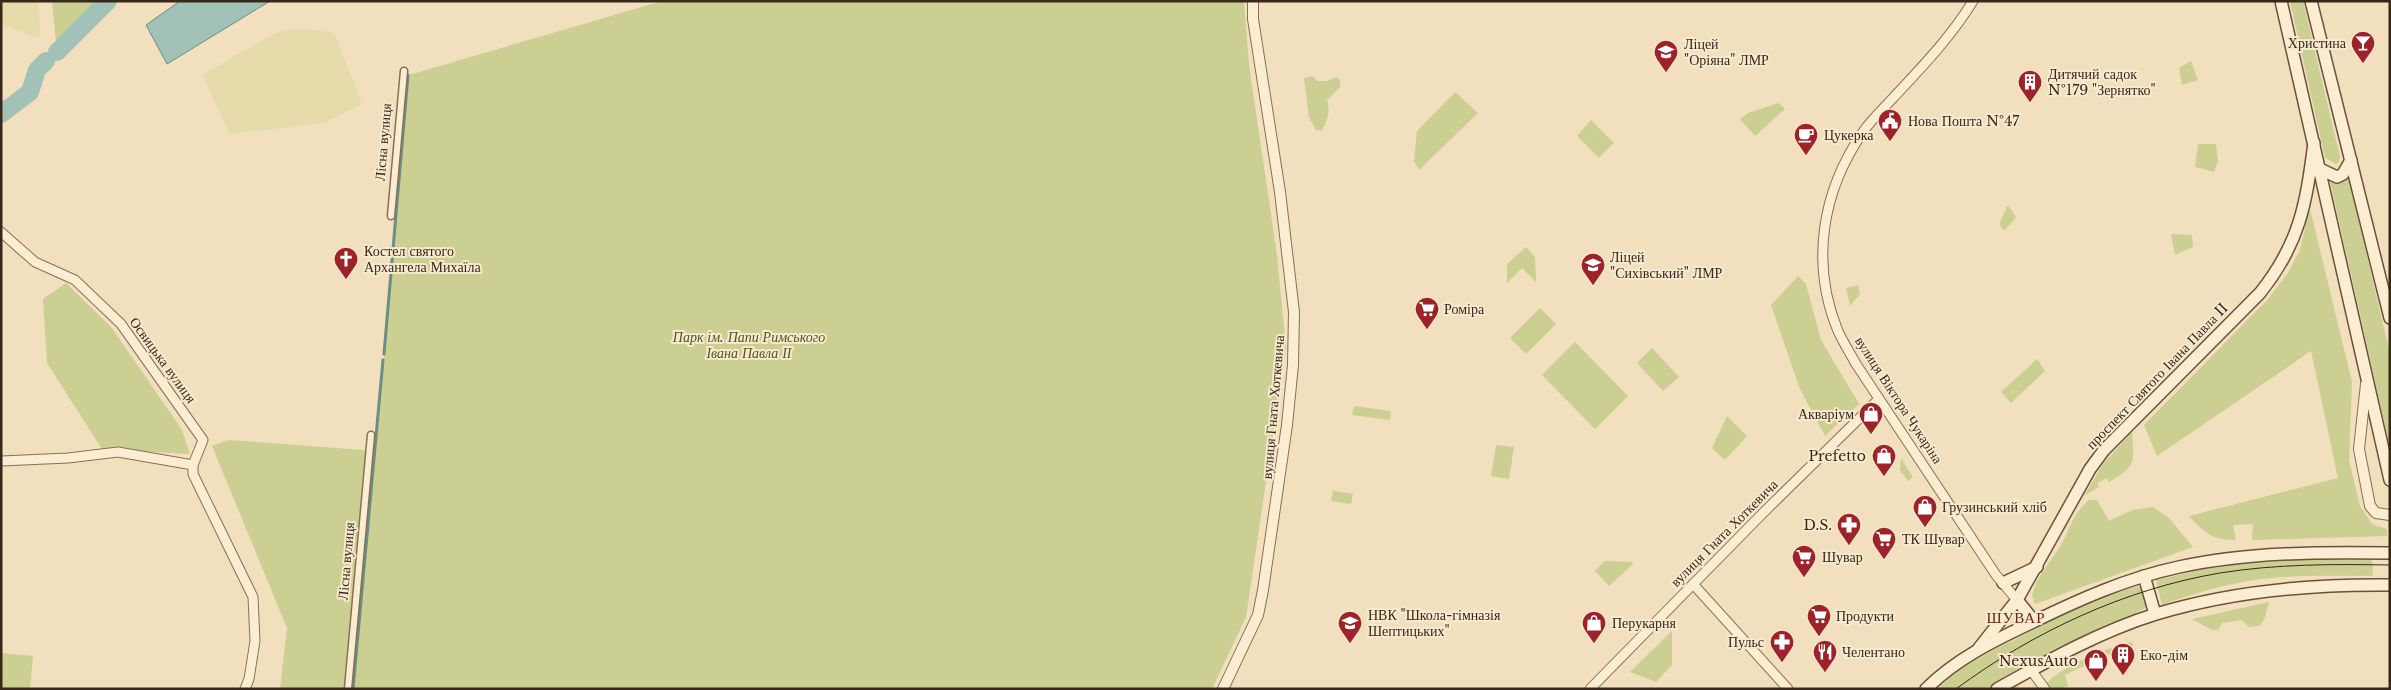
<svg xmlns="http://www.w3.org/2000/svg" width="2391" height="690" font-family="'Libre Baskerville',serif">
  <rect width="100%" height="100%" fill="#f1dfbe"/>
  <g fill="#e7daab">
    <polygon points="1,1 38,1 41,35 37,38 1,24"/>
    <polygon points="291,29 317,30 334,33 362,104 325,123 230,134 202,75 277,32"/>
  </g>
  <g fill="#cbcf91">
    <polygon points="52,1 108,1 57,52"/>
    <polygon points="662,1 1244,1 1249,65 1277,255 1286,347 1246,617 1212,689 280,689 287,628 212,446 229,440 376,451 409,75"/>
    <polygon points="2290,1 2303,1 2340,157 2339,162 2336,164 2325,158"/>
    <polygon points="2191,61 2198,80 2182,85 2179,68"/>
    <path d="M1313,76l4,5h10l10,-4 3,3v7l-13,13c4,10 0,23 -6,31l-5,-1 -7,-13 -5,-39z"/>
    <polygon points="1455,92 1478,113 1419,170 1414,161 1417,131"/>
    <polygon points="1779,103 1785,109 1755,136 1740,119 1748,113"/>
    <polygon points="1591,120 1614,143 1599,158 1577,136"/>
    <polygon points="2198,144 2216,144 2218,161 2214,172 2195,167"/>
    <polygon points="2348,175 2390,354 2390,447 2330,181 2342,181"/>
    <polygon points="2008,205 2016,217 2004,231 1999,224"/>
    <path d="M2309,211l2,2 41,169 -3,78 11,46 12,18 15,5v7l-135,4 1,-16 -20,1 3,15c-25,0 -31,-7 -47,-24l149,-38 -27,-127 -154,105 -13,-31 124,-126 20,-26 12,-23z"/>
    <polygon points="2171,234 2192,235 2193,247 2175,255"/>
    <polygon points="1526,247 1535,257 1536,282 1522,268 1507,283 1507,264"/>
    <polygon points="1798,276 1806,284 1821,340 1859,404 1825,436 1800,389 1771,305"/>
    <polygon points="66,283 112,328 182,430 190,454 102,449 47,363 43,299"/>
    <polygon points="1858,285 1860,294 1850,306 1846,288"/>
    <polygon points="1540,308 1556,324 1526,354 1510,338"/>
    <polygon points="1575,342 1628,396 1595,429 1542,375"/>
    <polygon points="1652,348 1679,377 1663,391 1637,363"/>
    <polygon points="2037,359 2045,371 2011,403 2001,392"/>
    <polygon points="1354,406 1391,411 1390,420 1352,415"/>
    <polygon points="1727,416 1747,436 1725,460 1712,448"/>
    <path d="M2132,432c2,30 5,34 -23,50l-2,-4 -10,5 2,4 -15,9 19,-32z"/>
    <polygon points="1496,445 1514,447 1509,479 1491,476"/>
    <polygon points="1901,458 1913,477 1908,481 1900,470"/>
    <polygon points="1333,491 1353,494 1351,504 1331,501"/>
    <path d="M2089,500h8l12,21 23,-11 21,-3 16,11 24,29 -158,57 -3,-9c5,-19 17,-32 28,-48 10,-17 12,-33 29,-47z"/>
    <path d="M2301,560h71l1,16c-43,0 -87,-2 -130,6 -27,5 -54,13 -81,23l-6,-25 63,-14z"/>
    <polygon points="1605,561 1632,562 1633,564 1609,586 1595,571"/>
    <path d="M2140,586l7,21 -11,6 -80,35 -71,41h-47c20,-22 51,-37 78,-50 40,-21 79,-44 124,-53z"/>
    <polygon points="2269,602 2264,620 2260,626 2249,627 2242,620 2222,623 2218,630 2212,630 2192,619"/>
    <polygon points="1672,631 1672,665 1656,682 1630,672"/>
    <path d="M2131,642l2,2 -1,6 -10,8 -4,-8 -53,25 3,11 -7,3h-14l-2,-3c11,-18 65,-39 86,-44z"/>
    <polygon points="1,653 33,656 30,689 1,689"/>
  </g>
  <polygon fill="#a2c2b7" stroke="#689084" points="180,1 270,1 167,64 146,25"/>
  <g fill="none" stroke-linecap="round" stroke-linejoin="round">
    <g stroke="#689084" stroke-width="3">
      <polyline points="384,354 408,75"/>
      <polyline points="353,689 383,360"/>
    </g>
    <g stroke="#a2c2b7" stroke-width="18">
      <polyline points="57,52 108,1"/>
      <polyline points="1,114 30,92 37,70 46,61"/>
    </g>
    <defs>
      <g id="pedestrian">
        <polyline points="391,216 404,71"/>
        <polyline points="348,689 371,435"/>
      </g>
      <g id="minor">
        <path d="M1973,1c-22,36 -51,66 -80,97 -10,11 -22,22 -30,34 -41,59 -53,131 -25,199 5,11 12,22 18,33l140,211 21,25"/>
        <polyline points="1,232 35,262 75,280 121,324 203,440 193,465 193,474 253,597 255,641 249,679 245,689"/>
        <polyline points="1,461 68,458 118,452 193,465"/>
        <polyline points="1693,584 1788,689"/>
        <polyline points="2031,670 2045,689"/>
        <polyline points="1590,689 1763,513 1879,399"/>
      </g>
      <g id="tertiary">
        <polyline points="2366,384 2359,449 2370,506 2376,513 2390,515"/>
        <polyline points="1223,689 1258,615 1263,590 1287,425 1293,365 1294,312 1280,192 1253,19 1253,1"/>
      </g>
      <g id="secondary">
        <polyline points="2281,1 2390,480"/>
        <polyline points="2311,1 2390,318"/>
        <polyline points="2320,169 2337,177 2343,174 2351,160"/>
        <polyline points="2144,576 2155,614"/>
        <polyline points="2003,583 2037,567"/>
        <polyline points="2017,600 2034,621"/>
        <path d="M1979,648l38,-48 73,-131 14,-19 156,-157c40,-50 46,-89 54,-150"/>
        <path d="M1926,689c30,-30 67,-48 105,-66 47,-23 96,-45 148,-56 68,-15 141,-15 211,-14"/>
        <path d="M1997,689c50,-28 104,-58 159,-75 76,-23 155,-30 234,-29"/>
      </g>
    </defs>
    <use href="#pedestrian" stroke="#8a6f56" stroke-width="9"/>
    <use href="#minor" stroke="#8a6f56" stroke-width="11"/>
    <use href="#tertiary" stroke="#8a6f56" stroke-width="12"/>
    <use href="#secondary" stroke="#6c5039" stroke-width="14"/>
    <use href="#pedestrian" stroke="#fbedd2" stroke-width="6"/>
    <use href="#minor" stroke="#fbedd2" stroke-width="9"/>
    <use href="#tertiary" stroke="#fbedd2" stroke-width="10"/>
    <use href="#secondary" stroke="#fbedd2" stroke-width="11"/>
    <path stroke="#38281b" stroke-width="1" d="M1956,689c77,-57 169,-100 264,-116 56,-9 113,-9 170,-8"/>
  </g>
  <defs>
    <symbol id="bar-pin" viewBox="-11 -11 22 30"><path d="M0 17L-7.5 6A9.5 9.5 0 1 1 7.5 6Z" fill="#9d2229" stroke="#f8e9ce"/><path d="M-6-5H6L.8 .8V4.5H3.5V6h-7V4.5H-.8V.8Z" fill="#fff"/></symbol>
    <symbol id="school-pin" viewBox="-11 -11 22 30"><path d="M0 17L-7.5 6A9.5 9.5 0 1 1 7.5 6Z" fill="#9d2229" stroke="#f8e9ce"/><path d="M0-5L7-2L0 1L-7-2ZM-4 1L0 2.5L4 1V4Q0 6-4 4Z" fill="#fff"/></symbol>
    <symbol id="building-pin" viewBox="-11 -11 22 30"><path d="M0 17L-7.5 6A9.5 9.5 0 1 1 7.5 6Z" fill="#9d2229" stroke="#f8e9ce"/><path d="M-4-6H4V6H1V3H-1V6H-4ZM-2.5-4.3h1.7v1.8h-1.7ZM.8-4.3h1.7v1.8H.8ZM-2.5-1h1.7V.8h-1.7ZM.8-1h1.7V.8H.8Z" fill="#fff"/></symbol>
    <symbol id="civic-pin" viewBox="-11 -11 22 30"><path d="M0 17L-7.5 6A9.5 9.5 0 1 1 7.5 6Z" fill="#9d2229" stroke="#f8e9ce"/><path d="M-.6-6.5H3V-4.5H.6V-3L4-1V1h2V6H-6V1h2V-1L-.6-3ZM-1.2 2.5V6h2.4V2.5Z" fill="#fff"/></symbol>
    <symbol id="cafe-pin" viewBox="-11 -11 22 30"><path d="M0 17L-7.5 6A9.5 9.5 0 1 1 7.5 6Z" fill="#9d2229" stroke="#f8e9ce"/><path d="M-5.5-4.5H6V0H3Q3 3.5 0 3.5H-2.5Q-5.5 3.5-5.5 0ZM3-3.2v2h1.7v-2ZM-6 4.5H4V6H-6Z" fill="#fff"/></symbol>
    <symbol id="church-pin" viewBox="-11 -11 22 30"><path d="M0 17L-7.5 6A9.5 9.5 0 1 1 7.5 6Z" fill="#9d2229" stroke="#f8e9ce"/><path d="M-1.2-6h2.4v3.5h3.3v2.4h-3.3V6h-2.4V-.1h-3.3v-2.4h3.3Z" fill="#fff"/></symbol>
    <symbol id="supermarket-pin" viewBox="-11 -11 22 30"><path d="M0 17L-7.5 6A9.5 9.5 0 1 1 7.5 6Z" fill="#9d2229" stroke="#f8e9ce"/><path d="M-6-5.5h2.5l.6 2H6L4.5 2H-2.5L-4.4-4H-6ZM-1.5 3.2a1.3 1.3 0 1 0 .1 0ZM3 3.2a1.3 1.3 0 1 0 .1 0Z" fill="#fff"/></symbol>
    <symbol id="shop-pin" viewBox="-11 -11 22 30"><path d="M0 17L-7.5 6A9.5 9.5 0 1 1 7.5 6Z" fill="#9d2229" stroke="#f8e9ce"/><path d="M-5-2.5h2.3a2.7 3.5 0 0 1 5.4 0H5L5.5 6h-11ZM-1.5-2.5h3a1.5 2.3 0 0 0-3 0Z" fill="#fff"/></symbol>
    <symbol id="pharmacy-pin" viewBox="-11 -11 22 30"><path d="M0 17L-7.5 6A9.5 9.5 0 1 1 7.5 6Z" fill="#9d2229" stroke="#f8e9ce"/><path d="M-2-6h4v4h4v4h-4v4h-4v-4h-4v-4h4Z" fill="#fff"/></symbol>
    <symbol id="restaurant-pin" viewBox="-11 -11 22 30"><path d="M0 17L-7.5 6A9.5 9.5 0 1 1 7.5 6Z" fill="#9d2229" stroke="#f8e9ce"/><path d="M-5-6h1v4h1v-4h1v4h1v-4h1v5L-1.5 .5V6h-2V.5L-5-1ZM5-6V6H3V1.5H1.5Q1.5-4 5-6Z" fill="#fff"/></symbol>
  </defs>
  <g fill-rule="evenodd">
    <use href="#bar-pin" x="2349" y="29" width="28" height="38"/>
    <use href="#school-pin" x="1652" y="38" width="28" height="38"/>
    <use href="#building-pin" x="2016" y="68" width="28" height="38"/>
    <use href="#civic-pin" x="1876" y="107" width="28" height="38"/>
    <use href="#cafe-pin" x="1792" y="121" width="28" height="38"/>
    <use href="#church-pin" x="332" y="245" width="28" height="38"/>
    <use href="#school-pin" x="1579" y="251" width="28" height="38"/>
    <use href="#supermarket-pin" x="1413" y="295" width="28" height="38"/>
    <use href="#shop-pin" x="1857" y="400" width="28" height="38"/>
    <use href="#shop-pin" x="1870" y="442" width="28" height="38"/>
    <use href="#shop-pin" x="1911" y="493" width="28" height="38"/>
    <use href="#pharmacy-pin" x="1835" y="511" width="28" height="38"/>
    <use href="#supermarket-pin" x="1870" y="525" width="28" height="38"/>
    <use href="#supermarket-pin" x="1790" y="543" width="28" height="38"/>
    <use href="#supermarket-pin" x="1805" y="602" width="28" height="38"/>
    <use href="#school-pin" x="1336" y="609" width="28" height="38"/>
    <use href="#shop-pin" x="1580" y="609" width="28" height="38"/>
    <use href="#pharmacy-pin" x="1768" y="628" width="28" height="38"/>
    <use href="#restaurant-pin" x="1811" y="638" width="28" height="38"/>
    <use href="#building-pin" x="2109" y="641" width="28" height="38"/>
    <use href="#shop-pin" x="2082" y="647" width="28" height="38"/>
  </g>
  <g text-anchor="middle" stroke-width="4" stroke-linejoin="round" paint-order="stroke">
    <g font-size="14" fill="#38281b" stroke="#f8e9ce" text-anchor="start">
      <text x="2346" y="48" text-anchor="end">Христина</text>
      <text x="1684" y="49">Ліцей<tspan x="1684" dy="16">"Оріяна" ЛМР</tspan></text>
      <text x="2048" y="79">Дитячий садок<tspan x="2048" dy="16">№179 "Зернятко"</tspan></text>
      <text x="1908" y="126">Нова Пошта №47</text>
      <text x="1824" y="140">Цукерка</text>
      <text x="364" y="256">Костел святого<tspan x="364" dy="16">Архангела Михаїла</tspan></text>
      <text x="1610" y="262">Ліцей<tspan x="1610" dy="16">"Сихівський" ЛМР</tspan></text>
      <text x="1444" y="314">Роміра</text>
      <text x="1854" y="419" text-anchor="end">Акваріум</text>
      <text x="1866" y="461" text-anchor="end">Prefetto</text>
      <text x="1942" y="512">Грузинський хліб</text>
      <text x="1832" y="530" text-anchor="end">D.S.</text>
      <text x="1902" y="544">ТК Шувар</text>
      <text x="1822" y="562">Шувар</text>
      <text x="1368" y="620">НВК "Школа-гімназія<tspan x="1368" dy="16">Шептицьких"</tspan></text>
      <text x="1836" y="621">Продукти</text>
      <text x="1612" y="628">Перукарня</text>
      <text x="1764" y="647" text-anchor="end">Пульс</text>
      <text x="1842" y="657">Челентано</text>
      <text x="2140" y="660">Еко-дім</text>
      <text x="2078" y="666" text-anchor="end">NexusAuto</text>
    </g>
    <g font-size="14" fill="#38281b" stroke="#f8e9ce">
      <text transform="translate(383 142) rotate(-85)" y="5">Лісна вулиця</text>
      <text transform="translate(163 360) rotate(54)" y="5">Освицька вулиця</text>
      <text transform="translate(2157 376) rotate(-46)" y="5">проспект Святого Івана Павла II</text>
      <text transform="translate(1899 400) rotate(57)" y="5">вулиця Віктора Чукаріна</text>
      <text transform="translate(1273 407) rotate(-85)" y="5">вулиця Гната Хоткевича</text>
      <text transform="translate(1724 533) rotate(-45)" y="5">вулиця Гната Хоткевича</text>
      <text transform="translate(346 561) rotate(-85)" y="5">Лісна вулиця</text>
    </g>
    <g font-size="14" font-style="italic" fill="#4b5620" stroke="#f8e9ce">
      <text x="749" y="342">Парк ім. Папи Римського<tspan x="749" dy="16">Івана Павла ІІ</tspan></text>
    </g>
    <g font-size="15" letter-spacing="1" fill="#682518" stroke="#f8e9ce">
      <text x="2016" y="623">ШУВАР</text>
    </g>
  </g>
  <rect width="2391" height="690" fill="none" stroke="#38281b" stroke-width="5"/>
</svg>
